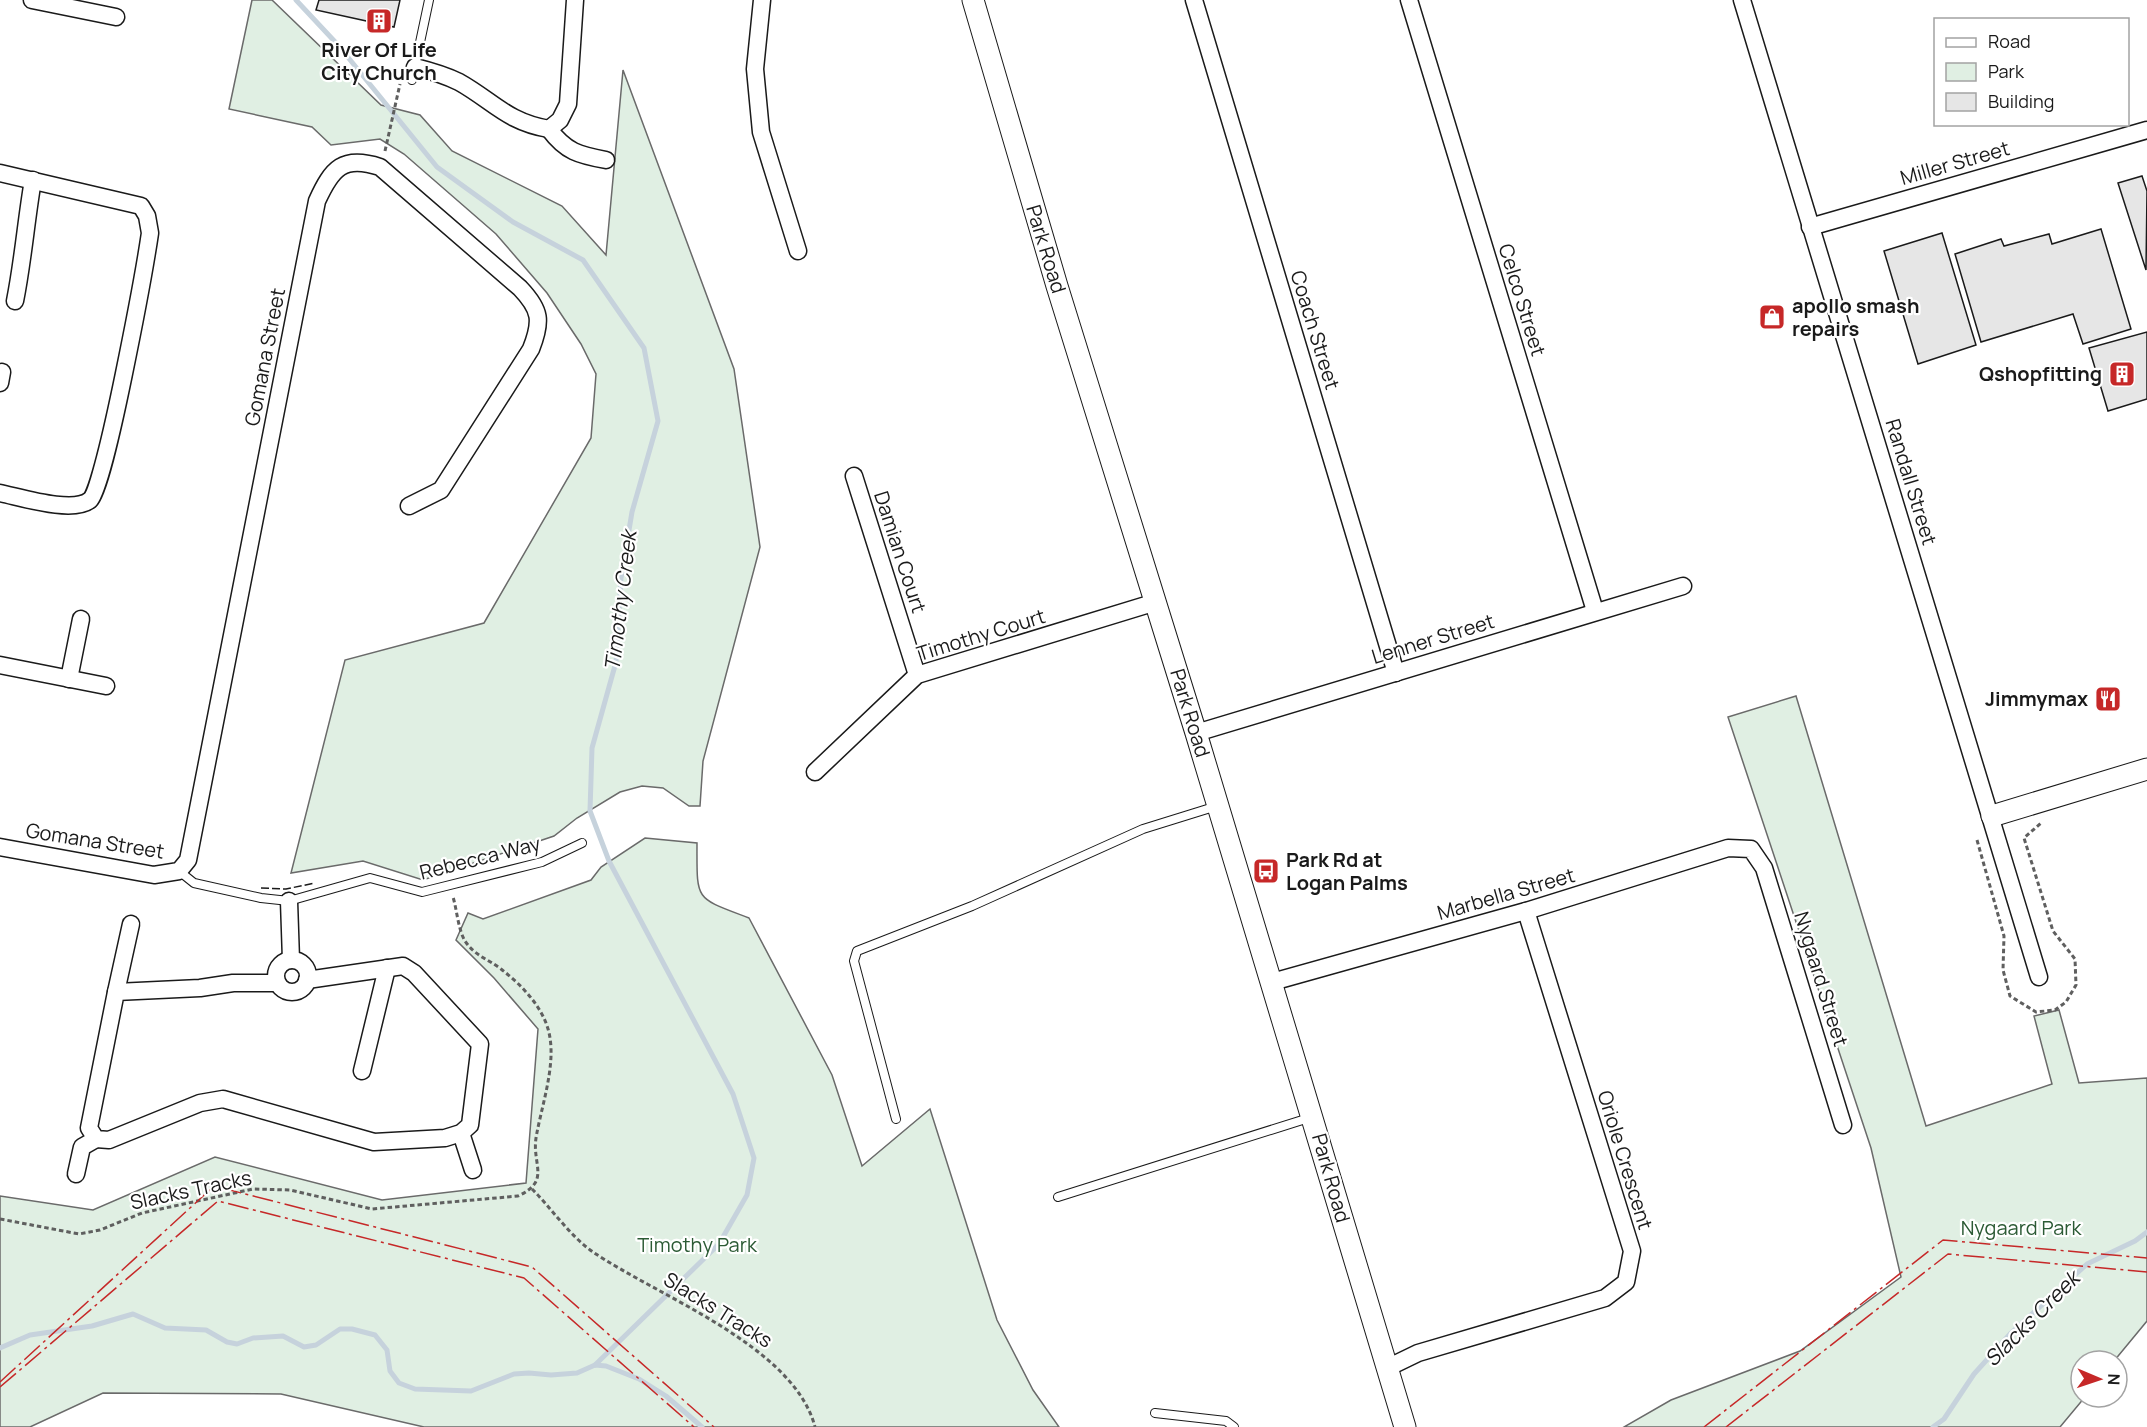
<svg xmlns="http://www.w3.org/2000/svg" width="2147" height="1427" font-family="Manrope,sans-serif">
  <rect width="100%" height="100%" fill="#fff"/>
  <g fill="#e0efe3" stroke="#6a6a6a" stroke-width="1.5">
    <polygon points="252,0 272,0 381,105 420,115 452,151 562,206 606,255 623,70 734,369 760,547 703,761 700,806 689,806 663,788 642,786 620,792 577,818 554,836 423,880 363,861 291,873 345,660 484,623 591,438 596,374 581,344 547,293 496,234 404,154 380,139 331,145 312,127 229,109"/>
    <polygon points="1796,696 1926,1126 2052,1084 2034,1016 2059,1010 2079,1083 2147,1078 2147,1321 2114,1361 2081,1361 2081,1397 2085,1397 2060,1427 1624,1427 1671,1400 1800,1351 1901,1277 1871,1148 1728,717"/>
    <path d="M645,838l52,5c0,59 -3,54 52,75l83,157 30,91 68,-57 67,211 36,70 26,37h-635l-143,-33 -178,-1 -73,34h-30v-231l93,14 122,-53 167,43 144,-17 12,-154 -44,-51 -38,-38 12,-27 15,6 108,-39 10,-13z"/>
  </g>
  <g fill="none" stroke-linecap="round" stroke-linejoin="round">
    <g stroke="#c6d2dc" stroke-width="5">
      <polyline points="296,0 338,45 437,167 513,222 583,260 644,348 658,421 632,512 621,578 616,662 592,748 590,811 609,861 733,1094 754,1158 747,1195 719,1244 595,1365"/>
      <polyline points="0,1348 30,1335 92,1326 133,1314 165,1328 206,1330 227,1342 237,1344 253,1338 283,1336 304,1347 316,1345 340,1329 352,1329 375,1335 387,1350 390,1371 399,1383 415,1389 471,1391 514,1374 529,1373 551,1375 577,1373 595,1365 606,1366 639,1379 666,1396 702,1427"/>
      <polyline points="1933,1427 1944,1419 1974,1374 2011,1333 2087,1264 2135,1241 2147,1232"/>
    </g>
  </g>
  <g fill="#e6e6e6" stroke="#1a1a1a" stroke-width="1.5">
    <polygon points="319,0 400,0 394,27 316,10"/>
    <polygon points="2142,176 2147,191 2146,270 2118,183"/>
    <polygon points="2101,229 2131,329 2083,344 2073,314 1981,342 1955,254 2001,239 2004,246 2049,234 2052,244"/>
    <polygon points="1942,233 1976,345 1918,364 1884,251"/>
    <polygon points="2147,332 2147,399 2108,411 2089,348"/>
  </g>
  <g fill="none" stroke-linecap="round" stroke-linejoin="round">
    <defs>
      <g id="service">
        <polyline points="412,80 429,0"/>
        <polyline points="179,871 194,883 261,898 289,901 370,878 422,892 542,862 582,843"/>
        <polyline points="896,1119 854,961 857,951 972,906 1143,829 1217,806"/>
        <polyline points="1058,1197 1312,1117"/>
        <polyline points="1155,1413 1226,1421 1234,1427"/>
      </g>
      <g id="minor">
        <polyline points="32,0 116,17"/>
        <polyline points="762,0 755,69 761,132 798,251"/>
        <polyline points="1194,0 1396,673"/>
        <polyline points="1409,0 1595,611"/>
        <polyline points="1742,0 2039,977"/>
        <path d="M415,67c16,4 30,8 44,15 34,19 48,40 90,47l11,-9 8,-16 7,-104"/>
        <path d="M549,129c17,23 30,26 57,31"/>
        <path d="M0,173l141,33 6,10 3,17c-5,34 -45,255 -60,267 -17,14 -70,-3 -90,-7"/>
        <polyline points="1810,227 2147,130"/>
        <path d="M15,301c8,-40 11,-80 18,-121"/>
        <polyline points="0,383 2,372"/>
        <polyline points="854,476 917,675"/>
        <polyline points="0,665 106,686"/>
        <polyline points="69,679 81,619"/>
        <polyline points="1196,733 1683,586"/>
        <polyline points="815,772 917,675 1156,602"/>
        <path d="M0,847l154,28 25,-4 9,-11 129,-659c15,-33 26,-46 63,-34l140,121c21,22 22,33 11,61l-90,141 -32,16"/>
        <polyline points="289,901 291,960"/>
        <circle cx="292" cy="976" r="16"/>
        <polyline points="1272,982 1526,911 1728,848 1751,849 1764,868 1843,1125"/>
        <polyline points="277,983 233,983 200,988 116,992 89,1128 96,1139 109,1140 200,1103 223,1099 374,1142 445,1138 461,1133 470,1125 480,1044 414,973 403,966 307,980"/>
        <polyline points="116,992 131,924"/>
        <polyline points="362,1071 387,968"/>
        <polyline points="461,1133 473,1170"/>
        <polyline points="76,1174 82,1147 96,1139"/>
        <polyline points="1387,1368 1418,1353 1605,1298 1626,1282 1632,1251 1526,911"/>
      </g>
      <g id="tertiary">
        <polyline points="973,0 1057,286 1196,733 1405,1427"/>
        <polyline points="1992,816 2147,769"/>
      </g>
    </defs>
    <use href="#service" stroke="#1a1a1a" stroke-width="10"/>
    <use href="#minor" stroke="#1a1a1a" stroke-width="19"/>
    <use href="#tertiary" stroke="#1a1a1a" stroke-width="23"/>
    <g stroke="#5f5f5f" stroke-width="3" stroke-dasharray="4.5 3" stroke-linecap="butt">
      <polyline points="385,151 400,84"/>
      <polyline points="1977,840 2004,936 2003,970 2010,996 2036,1012 2055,1010 2066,1002 2076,985 2075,959 2053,931 2024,838 2041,823"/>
      <path d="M532,1189c20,20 38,47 61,63 66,45 201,94 222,175"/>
      <path d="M0,1219l79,15 21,-4 42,-17 111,-24 37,1 82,19 146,-13c33,-15 14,-31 18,-58 5,-30 19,-69 14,-100 -4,-28 -27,-52 -49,-69 -13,-10 -26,-13 -36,-28 -7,-12 -8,-31 -12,-44"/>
    </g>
    <use href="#service" stroke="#fff" stroke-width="8"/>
    <use href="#minor" stroke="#fff" stroke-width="16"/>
    <use href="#tertiary" stroke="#fff" stroke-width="21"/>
    <polyline stroke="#1a1a1a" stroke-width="1.5" stroke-dasharray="8 3" stroke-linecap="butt" points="261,888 286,889 315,883"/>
    <g stroke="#c62828" stroke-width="1.5" stroke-dasharray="21 4.5 3 4.5" stroke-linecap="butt">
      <polyline points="0,1382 214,1186 532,1267 714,1427"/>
      <polyline points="0,1387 218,1201 524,1278 694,1427"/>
      <polyline points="1704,1427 1943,1240 2147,1258"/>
      <polyline points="1726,1427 1948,1254 2147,1272"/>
    </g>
  </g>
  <defs>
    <symbol id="building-square" viewBox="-11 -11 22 22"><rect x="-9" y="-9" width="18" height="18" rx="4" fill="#c62828" stroke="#fff"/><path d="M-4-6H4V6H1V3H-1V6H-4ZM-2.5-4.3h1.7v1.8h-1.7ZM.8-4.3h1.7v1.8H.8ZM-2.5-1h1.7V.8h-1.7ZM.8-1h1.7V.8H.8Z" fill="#fff"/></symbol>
    <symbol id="shop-square" viewBox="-11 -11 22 22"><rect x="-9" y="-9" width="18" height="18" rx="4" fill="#c62828" stroke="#fff"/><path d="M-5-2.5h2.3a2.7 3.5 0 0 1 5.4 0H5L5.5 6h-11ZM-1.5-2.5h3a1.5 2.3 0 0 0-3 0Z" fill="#fff"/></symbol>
    <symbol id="restaurant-square" viewBox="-11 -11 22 22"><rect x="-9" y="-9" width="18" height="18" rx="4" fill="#c62828" stroke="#fff"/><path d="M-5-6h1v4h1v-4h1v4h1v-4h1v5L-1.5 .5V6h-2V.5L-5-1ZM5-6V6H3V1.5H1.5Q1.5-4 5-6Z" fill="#fff"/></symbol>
    <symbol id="bus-square" viewBox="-11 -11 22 22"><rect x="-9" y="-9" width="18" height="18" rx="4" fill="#c62828" stroke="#fff"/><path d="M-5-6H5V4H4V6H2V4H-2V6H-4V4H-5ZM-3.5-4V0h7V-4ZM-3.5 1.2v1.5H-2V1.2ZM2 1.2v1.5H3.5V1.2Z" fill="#fff"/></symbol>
  </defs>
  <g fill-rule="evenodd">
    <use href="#building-square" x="364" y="6" width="30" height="30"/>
    <use href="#shop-square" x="1757" y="302" width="30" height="30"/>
    <use href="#building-square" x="2107" y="359" width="30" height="30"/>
    <use href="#restaurant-square" x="2093" y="684" width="30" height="30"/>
    <use href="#bus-square" x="1251" y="856" width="30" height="30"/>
  </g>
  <g text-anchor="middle" stroke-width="4.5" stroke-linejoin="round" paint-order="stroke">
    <g font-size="20" font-weight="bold" fill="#1a1a1a" stroke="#fff" text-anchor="start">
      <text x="379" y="57" text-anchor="middle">River Of Life<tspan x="379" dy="23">City Church</tspan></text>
      <text x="1792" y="313">apollo smash<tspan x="1792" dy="23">repairs</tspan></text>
      <text x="2102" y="381" text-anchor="end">Qshopfitting</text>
      <text x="2088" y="706" text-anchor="end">Jimmymax</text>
      <text x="1286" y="867">Park Rd at<tspan x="1286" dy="23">Logan Palms</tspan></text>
    </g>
    <g font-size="20" fill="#1a1a1a" stroke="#fff">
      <text transform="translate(1955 163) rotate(-16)" y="7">Miller Street</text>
      <text transform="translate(1046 249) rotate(73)" y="7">Park Road</text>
      <text transform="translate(1522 300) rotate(73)" y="7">Celco Street</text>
      <text transform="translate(1315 330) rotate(73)" y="7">Coach Street</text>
      <text transform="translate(265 357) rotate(-79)" y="7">Gomana Street</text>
      <text transform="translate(1911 482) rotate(73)" y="7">Randall Street</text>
      <text transform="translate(900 552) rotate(72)" y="7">Damian Court</text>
      <text transform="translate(981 635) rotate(-17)" y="7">Timothy Court</text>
      <text transform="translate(1433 639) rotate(-17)" y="7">Lenner Street</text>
      <text transform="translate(1190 713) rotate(73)" y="7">Park Road</text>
      <text transform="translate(95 841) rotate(9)" y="7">Gomana Street</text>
      <text transform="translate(480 858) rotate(-14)" y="7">Rebecca Way</text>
      <text transform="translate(1506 894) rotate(-16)" y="7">Marbella Street</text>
      <text transform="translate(1821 979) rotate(73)" y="7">Nygaard Street</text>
      <text transform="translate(1625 1160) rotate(73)" y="7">Oriole Crescent</text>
      <text transform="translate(1331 1178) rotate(74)" y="7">Park Road</text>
      <text transform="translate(191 1190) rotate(-12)" y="7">Slacks Tracks</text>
      <text transform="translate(718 1310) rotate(32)" y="7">Slacks Tracks</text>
    </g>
    <g font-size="20" fill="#2b5a34" stroke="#fff">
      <text x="2021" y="1235">Nygaard Park</text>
      <text x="697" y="1252">Timothy Park</text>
    </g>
    <g font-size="21" font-style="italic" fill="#1a1a1a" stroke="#fff">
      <text transform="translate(621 601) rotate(-83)" y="7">Timothy Creek</text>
      <text transform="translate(2032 1319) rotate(-45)" y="7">Slacks Creek</text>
    </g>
  </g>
  <rect x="1934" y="18" width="195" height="108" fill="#ffffff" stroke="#a3a3a3" stroke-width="1.5"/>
  <rect x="1946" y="38" width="30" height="9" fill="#ffffff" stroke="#a3a3a3" stroke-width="1.5"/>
  <text x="1988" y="48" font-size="18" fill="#1a1a1a">Road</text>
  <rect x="1946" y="63" width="30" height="18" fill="#e0efe3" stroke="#a3a3a3" stroke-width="1.5"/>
  <text x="1988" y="78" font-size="18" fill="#1a1a1a">Park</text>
  <rect x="1946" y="93" width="30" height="18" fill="#e6e6e6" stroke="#a3a3a3" stroke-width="1.5"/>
  <text x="1988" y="108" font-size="18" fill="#1a1a1a">Building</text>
  <g transform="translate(2099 1379) rotate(92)"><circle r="28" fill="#ffffff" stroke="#a3a3a3" stroke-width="1.5"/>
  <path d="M0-4.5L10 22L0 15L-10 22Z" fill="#c62828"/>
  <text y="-9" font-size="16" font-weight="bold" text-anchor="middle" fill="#1a1a1a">N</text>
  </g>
</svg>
